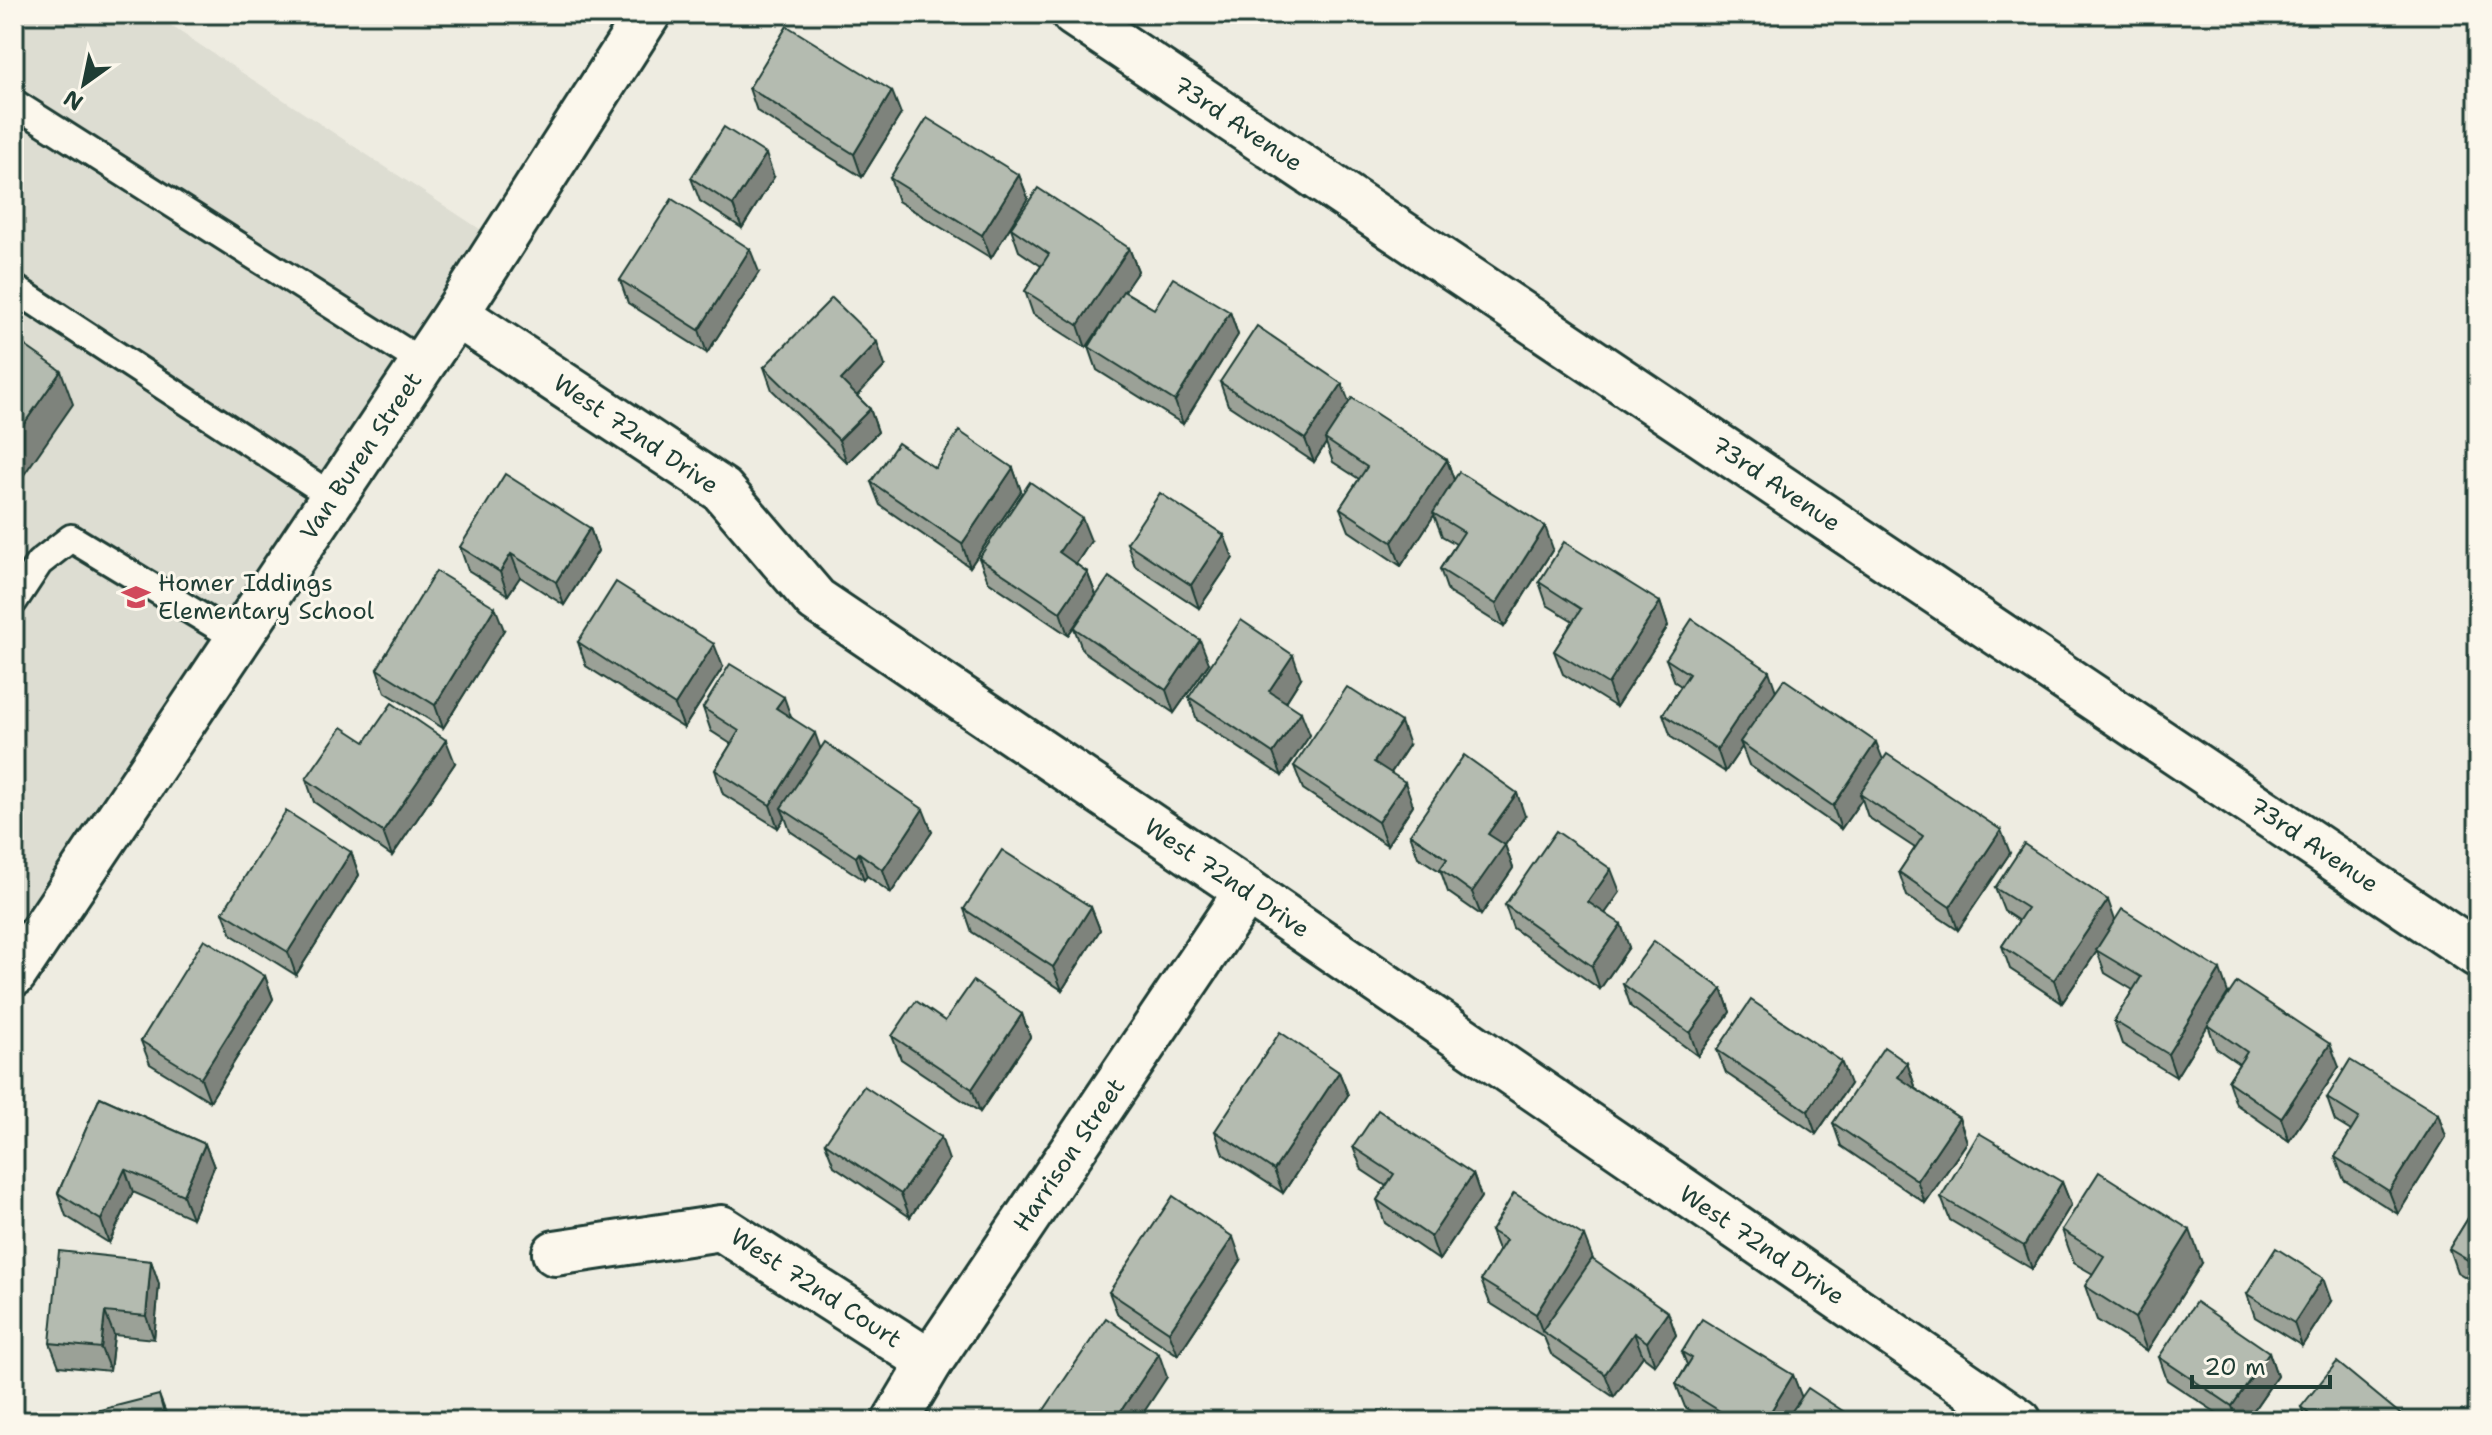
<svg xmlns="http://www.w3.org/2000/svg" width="2492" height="1435" font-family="'Shantell Sans',sans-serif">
  <rect width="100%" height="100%" fill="#eeece1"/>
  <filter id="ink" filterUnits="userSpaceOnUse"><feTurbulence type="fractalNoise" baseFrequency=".0125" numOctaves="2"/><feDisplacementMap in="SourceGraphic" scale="16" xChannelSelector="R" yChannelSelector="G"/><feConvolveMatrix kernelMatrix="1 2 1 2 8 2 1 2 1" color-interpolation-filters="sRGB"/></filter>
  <g filter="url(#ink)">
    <polygon fill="#ddddd2" points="14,14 153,14 501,243 14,952"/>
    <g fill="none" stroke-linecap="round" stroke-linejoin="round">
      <defs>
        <g id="lane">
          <polyline points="14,103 423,363"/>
          <polyline points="14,288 333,497"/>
          <polyline points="14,601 39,563 71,538 238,639"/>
        </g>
        <g id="street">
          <polyline points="456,314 722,490 816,600 1247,891 2019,1421"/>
          <polyline points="14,974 456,314 648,14"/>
          <polyline points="555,1253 721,1228 930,1362"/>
          <polyline points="895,1421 930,1362 1247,891"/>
        </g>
        <polyline id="secondary" points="1074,14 2478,955"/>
      </defs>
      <use href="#lane" stroke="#1f3d34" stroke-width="32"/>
      <use href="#street" stroke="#1f3d34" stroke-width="50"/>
      <use href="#secondary" stroke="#1f3d34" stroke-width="50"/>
      <use href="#lane" stroke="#fbf7ec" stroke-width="26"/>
      <use href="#street" stroke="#fbf7ec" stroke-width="44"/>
      <use href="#secondary" stroke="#fbf7ec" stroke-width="44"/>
    </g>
    <g fill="#9ba197" stroke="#1f3d34" stroke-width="2">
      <polygon points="749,88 901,114 862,177 757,111"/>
      <polygon points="1019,175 1028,198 991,258 898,201 890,178"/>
      <polygon points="774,177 742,228 700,201 691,178"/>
      <polygon points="1011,228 1129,248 1138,271 1124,291 1154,309 1230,312 1238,335 1183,424 1097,370 1089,347 1110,312 1086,348 1033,314 1025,291 1041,266 1019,251"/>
      <polygon points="759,272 707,353 628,303 620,280"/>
      <polygon points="885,366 857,396 870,409 878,432 847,463 772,390 764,367"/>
      <polygon points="1220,382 1349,403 1447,460 1454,480 1553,549 1504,627 1448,592 1440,569 1456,544 1442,536 1434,515 1401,566 1349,531 1340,508 1359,479 1333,462 1326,443 1314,462 1228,405"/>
      <polygon points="935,468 1013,468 1021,491 970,567 880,505 871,482"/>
      <polygon points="590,528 598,551 564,605 520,577 508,595 468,570 460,547"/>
      <polygon points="1091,541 1076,564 1087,572 1096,595 1068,635 988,581 979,558"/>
      <polygon points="1127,543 1233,558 1199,608 1135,566"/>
      <polygon points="1539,582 1660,602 1668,626 1616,707 1563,674 1554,651 1573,621 1547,605"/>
      <polygon points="1074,628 1209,663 1174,713 1083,651"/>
      <polygon points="504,630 443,728 385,692 377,669"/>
      <polygon points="578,642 723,667 684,728 586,666"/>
      <polygon points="1666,659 1776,691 1883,760 2010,853 1958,930 1907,896 1899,872 1915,848 1868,817 1862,799 1841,829 1749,765 1742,747 1725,772 1671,737 1663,714 1681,686 1675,682"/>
      <polygon points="1301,678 1286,702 1310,735 1282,776 1197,720 1189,697"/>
      <polygon points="703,708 791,717 821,749 932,832 891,893 867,876 864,880 790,831 785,817 778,828 723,794 715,770 731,744 711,731"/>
      <polygon points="365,742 455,763 392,856 314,802 306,779"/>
      <polygon points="1409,745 1391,773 1413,805 1387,845 1303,789 1294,766"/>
      <polygon points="1525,816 1505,845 1513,868 1481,915 1448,892 1441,872 1418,857 1410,834"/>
      <polygon points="351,852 359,875 296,975 232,935 223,912"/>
      <polygon points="1995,888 2115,920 2228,993 2213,1017 2339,1067 2289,1141 2236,1104 2228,1081 2239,1064 2216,1048 2208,1025 2176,1077 2122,1044 2114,1021 2133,990 2105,973 2097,951 2062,1003 2010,969 2002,946 2019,921 2004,911"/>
      <polygon points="1620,892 1605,913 1629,947 1600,989 1513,928 1505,905"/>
      <polygon points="1091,907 1100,930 1062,990 972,932 964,909"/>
      <polygon points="265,976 273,999 210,1101 150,1064 141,1041"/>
      <polygon points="1623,984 1722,989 1730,1012 1698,1056 1631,1007"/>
      <polygon points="1022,1014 1030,1037 980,1112 901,1059 892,1036 945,1021"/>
      <polygon points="1717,1050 1850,1084 1816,1134 1726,1073"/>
      <polygon points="1907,1063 1915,1086 1914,1088 1959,1118 1967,1142 1925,1203 1841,1146 1833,1123"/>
      <polygon points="1339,1072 1348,1095 1283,1193 1223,1154 1215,1131"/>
      <polygon points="100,1097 205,1144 214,1167 192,1218 133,1192 109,1243 66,1216 58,1193"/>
      <polygon points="2327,1098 2438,1114 2446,1137 2398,1214 2344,1180 2335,1157 2351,1131 2335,1121"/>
      <polygon points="825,1143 949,1160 910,1217 834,1166"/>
      <polygon points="1353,1147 1473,1174 1481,1197 1439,1260 1385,1223 1377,1200 1386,1186 1362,1170"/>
      <polygon points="2062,1182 2071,1205 2032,1269 1950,1220 1941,1197"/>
      <polygon points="2478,1202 2478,1284 2457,1272 2449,1249"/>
      <polygon points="2062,1230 2202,1263 2147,1351 2097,1320 2085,1286 2093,1274 2074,1263"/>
      <polygon points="1491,1231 1668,1312 1676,1335 1655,1365 1643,1356 1614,1397 1551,1354 1544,1337 1490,1303 1481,1280 1499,1252"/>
      <polygon points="1241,1260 1178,1355 1118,1315 1109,1292"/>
      <polygon points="151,1261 159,1284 154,1339 114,1335 110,1371 59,1366 50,1343"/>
      <polygon points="2247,1294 2331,1301 2302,1346 2255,1317"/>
      <polygon points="1682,1352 1793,1375 1801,1397 1858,1421 1707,1421 1685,1407 1676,1384 1687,1365"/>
      <polygon points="2269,1352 2277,1376 2246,1421 2229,1421 2167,1380 2159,1357"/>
      <polygon points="2301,1407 2403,1421 2306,1421"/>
    </g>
    <g fill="#7e837b" stroke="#1f3d34" stroke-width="2">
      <polygon points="892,91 901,114 862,177 854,154"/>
      <polygon points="766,154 774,177 742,228 733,205"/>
      <polygon points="1019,175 1028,198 991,258 982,235"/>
      <polygon points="1129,248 1138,271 1086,348 1078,325"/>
      <polygon points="750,249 759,272 707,353 699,330"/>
      <polygon points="1230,312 1238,335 1183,424 1175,401"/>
      <polygon points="877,342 885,366 850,403 841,380"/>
      <polygon points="61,371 73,404 14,489 14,438"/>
      <polygon points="1342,384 1351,407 1325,439 1326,443 1314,462 1305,439"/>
      <polygon points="870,409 878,432 847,463 839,440"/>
      <polygon points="1447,460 1455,483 1401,566 1392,542"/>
      <polygon points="1013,468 1021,491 970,567 962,544"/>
      <polygon points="1082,518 1091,541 1068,576 1059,552"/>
      <polygon points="1545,526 1553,549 1504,627 1496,604"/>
      <polygon points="590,528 598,551 564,605 556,582"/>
      <polygon points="1224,535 1233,558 1199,608 1191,585"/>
      <polygon points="511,554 520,577 508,595 500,572"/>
      <polygon points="1087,572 1096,595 1068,635 1060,612"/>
      <polygon points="1660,602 1668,626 1616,707 1608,684"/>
      <polygon points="495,607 504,630 443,728 435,705"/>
      <polygon points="1200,640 1209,663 1174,713 1166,690"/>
      <polygon points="714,644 723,667 684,728 675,705"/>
      <polygon points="1293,655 1301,678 1278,714 1269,691"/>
      <polygon points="1769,671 1777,694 1740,742 1742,747 1725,772 1717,749"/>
      <polygon points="784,697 792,720 776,708"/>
      <polygon points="1301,712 1310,735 1282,776 1273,753"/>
      <polygon points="1401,722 1409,745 1383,785 1374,762"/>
      <polygon points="815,733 823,756 781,808 785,817 778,828 770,805"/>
      <polygon points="446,740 455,763 392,856 383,832"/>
      <polygon points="1876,742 1885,765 1860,794 1862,799 1841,829 1833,806"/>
      <polygon points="1405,782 1413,805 1387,845 1378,822"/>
      <polygon points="1517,793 1525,816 1505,845 1513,868 1481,915 1472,892 1488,834"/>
      <polygon points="923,809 932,832 891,893 883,870"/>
      <polygon points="2001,830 2010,853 1958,930 1950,907"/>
      <polygon points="351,852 359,875 296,975 288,952"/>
      <polygon points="859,853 867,876 864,880 856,857"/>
      <polygon points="1611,869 1620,892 1597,925 1588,902"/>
      <polygon points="2108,900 2116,923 2062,1003 2054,980"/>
      <polygon points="1091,907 1100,930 1062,990 1053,967"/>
      <polygon points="1621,924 1629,947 1600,989 1592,966"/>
      <polygon points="2220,970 2228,993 2176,1077 2168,1054"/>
      <polygon points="265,976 273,999 210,1101 201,1078"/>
      <polygon points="1722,989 1730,1012 1698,1056 1690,1033"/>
      <polygon points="1022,1014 1030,1037 980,1112 972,1089"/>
      <polygon points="2330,1044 2339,1067 2289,1141 2281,1118"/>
      <polygon points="1841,1061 1850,1084 1816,1134 1808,1111"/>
      <polygon points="1907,1063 1915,1086 1906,1100 1898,1077"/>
      <polygon points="1339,1072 1348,1095 1283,1193 1274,1170"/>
      <polygon points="2438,1114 2446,1137 2398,1214 2389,1191"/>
      <polygon points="1959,1118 1967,1142 1925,1203 1917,1180"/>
      <polygon points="941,1137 949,1160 910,1217 901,1194"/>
      <polygon points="205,1144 214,1167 192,1218 183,1195"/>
      <polygon points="125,1169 133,1192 109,1243 101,1220"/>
      <polygon points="1473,1174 1481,1197 1439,1260 1431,1237"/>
      <polygon points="2062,1182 2071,1205 2032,1269 2024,1246"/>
      <polygon points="2190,1230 2202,1263 2147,1351 2135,1318"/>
      <polygon points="1584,1236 1593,1259 1542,1331 1536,1314"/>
      <polygon points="1233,1237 1241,1260 1178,1355 1169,1332"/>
      <polygon points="151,1261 159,1284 154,1339 146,1316"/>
      <polygon points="2323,1278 2331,1301 2302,1346 2294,1323"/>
      <polygon points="105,1312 114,1335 110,1371 101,1348"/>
      <polygon points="1668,1312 1676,1335 1655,1365 1647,1342"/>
      <polygon points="1634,1333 1643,1356 1614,1397 1605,1374"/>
      <polygon points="2269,1352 2277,1376 2246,1421 2237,1421 2232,1406"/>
      <polygon points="1159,1354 1167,1377 1138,1421 1114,1421"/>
      <polygon points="1793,1375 1802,1398 1788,1421 1765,1421"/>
      <polygon points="159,1395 168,1418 168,1421 166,1421"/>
    </g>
    <g fill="#b4bbb0" stroke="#1f3d34" stroke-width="2">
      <polygon points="787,26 892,91 854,154 749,88"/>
      <polygon points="927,118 1019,175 982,235 890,178"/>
      <polygon points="724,127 766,154 733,205 691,178"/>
      <polygon points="1038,188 1129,248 1078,325 1025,291 1049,254 1011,228"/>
      <polygon points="672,199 750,249 699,330 620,280"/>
      <polygon points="1173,278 1230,312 1175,401 1089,347 1123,291 1154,309"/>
      <polygon points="832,298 877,342 841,380 870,409 839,440 764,367"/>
      <polygon points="1257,326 1342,384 1305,439 1220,382"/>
      <polygon points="14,338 61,371 14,438"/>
      <polygon points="1352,398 1447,460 1392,542 1340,508 1367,467 1325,439"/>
      <polygon points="959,431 1013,468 962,544 871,482 898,443 935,468"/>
      <polygon points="1459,472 1545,526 1496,604 1440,569 1464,532 1433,513"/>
      <polygon points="505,474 590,528 556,582 511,554 500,572 460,547"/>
      <polygon points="1030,482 1082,518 1059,552 1087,572 1060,612 979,558"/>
      <polygon points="1160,493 1224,535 1191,585 1127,543"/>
      <polygon points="1564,542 1660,602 1608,684 1554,651 1581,609 1539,582"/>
      <polygon points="436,571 495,607 435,705 377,669"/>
      <polygon points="1109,577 1200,640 1166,690 1074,628"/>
      <polygon points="616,582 714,644 675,705 578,642"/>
      <polygon points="1692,619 1769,671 1717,749 1663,714 1689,674 1666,659"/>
      <polygon points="1241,620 1293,655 1269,691 1301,712 1273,753 1189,697"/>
      <polygon points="730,664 784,697 776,708 815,733 770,805 715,770 739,731 703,708"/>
      <polygon points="1784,679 1876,742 1833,806 1740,742"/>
      <polygon points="1347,687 1401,722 1374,762 1405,782 1378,822 1294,766"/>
      <polygon points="392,703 446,740 383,832 306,779 342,727 365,742"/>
      <polygon points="825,742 923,809 883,870 859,853 856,857 781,808"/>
      <polygon points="1887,754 2001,830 1950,907 1899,872 1923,836 1860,794"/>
      <polygon points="1464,755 1517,793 1488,834 1505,845 1472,892 1440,869 1447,859 1410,834"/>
      <polygon points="286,811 351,852 288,952 223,912"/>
      <polygon points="1556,831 1611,869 1588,902 1621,924 1592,966 1505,905"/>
      <polygon points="2024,844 2108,900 2054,980 2002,946 2027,908 1995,888"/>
      <polygon points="1002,850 1091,907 1053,967 964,909"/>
      <polygon points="2122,909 2220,970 2168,1054 2114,1021 2141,977 2096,950"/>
      <polygon points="204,939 265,976 201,1078 141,1041"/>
      <polygon points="1654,941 1722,989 1690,1033 1623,984"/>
      <polygon points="973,981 1022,1014 972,1089 892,1036 916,1001 945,1021"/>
      <polygon points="2237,982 2330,1044 2281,1118 2228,1081 2247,1052 2208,1025"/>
      <polygon points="1751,1000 1841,1061 1808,1111 1717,1050"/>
      <polygon points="1280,1032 1339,1072 1274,1170 1215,1131"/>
      <polygon points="1884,1047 1907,1063 1898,1077 1959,1118 1917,1180 1833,1123"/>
      <polygon points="2350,1060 2438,1114 2389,1191 2335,1157 2359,1118 2327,1098"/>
      <polygon points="864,1086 941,1137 901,1194 825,1143"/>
      <polygon points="100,1097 205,1144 183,1195 125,1169 101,1220 58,1193"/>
      <polygon points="1378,1110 1473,1174 1431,1237 1377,1200 1394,1174 1353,1147"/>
      <polygon points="1979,1133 2062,1182 2024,1246 1941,1197"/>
      <polygon points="2099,1172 2190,1230 2135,1318 2085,1286 2104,1256 2062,1230"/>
      <polygon points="1514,1193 1584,1236 1536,1314 1481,1280 1506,1240 1491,1231"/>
      <polygon points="1173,1196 1233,1237 1169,1332 1109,1292"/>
      <polygon points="2478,1202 2478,1266 2449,1249"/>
      <polygon points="2276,1248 2323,1278 2294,1323 2247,1294"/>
      <polygon points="59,1251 151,1261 146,1316 105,1312 101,1348 50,1343"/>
      <polygon points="1592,1259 1668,1312 1647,1342 1634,1333 1605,1374 1542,1331"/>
      <polygon points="2196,1302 2269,1352 2232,1406 2159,1357"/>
      <polygon points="1106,1318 1159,1354 1114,1421 1047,1421 1040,1416"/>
      <polygon points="1702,1319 1793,1375 1765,1421 1736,1421 1676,1384 1692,1358 1682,1352"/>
      <polygon points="2337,1362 2405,1418 2403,1421 2313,1421 2315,1419 2301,1407"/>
      <polygon points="1808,1388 1858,1421 1785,1421"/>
      <polygon points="159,1395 166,1421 61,1420"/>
    </g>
  </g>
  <defs>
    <symbol id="school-bare" viewBox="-9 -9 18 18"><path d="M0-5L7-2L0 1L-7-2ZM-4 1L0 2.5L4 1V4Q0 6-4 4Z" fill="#d1495b" stroke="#fbf7ec" stroke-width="2.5" paint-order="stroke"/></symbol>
  </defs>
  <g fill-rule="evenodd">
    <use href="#school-bare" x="116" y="577" width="40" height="40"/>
  </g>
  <g text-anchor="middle" stroke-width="6" stroke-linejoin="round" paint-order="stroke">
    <g font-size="24" fill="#1f3d34" stroke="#fbf7ec">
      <text transform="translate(1238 124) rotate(34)" y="8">73rd Avenue</text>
      <text transform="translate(636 434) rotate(34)" y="8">West 72nd Drive</text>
      <text transform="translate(361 456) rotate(-56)" y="8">Van Buren Street</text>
      <text transform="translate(1776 484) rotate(34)" y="8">73rd Avenue</text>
      <text transform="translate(2314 845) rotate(34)" y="8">73rd Avenue</text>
      <text transform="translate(1227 878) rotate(34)" y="8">West 72nd Drive</text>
      <text transform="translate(1069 1155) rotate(-56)" y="8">Harrison Street</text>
      <text transform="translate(1762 1245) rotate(34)" y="8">West 72nd Drive</text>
      <text transform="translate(816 1288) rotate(33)" y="8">West 72nd Court</text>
    </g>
    <g font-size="24" fill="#1f3d34" stroke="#fbf7ec" text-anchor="start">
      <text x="158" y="591">Homer Iddings<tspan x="158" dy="28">Elementary School</tspan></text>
    </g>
  </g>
  <rect width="2492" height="1435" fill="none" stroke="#fbf7ec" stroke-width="48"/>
  <rect x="24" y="24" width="2444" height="1387" fill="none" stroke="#1f3d34" stroke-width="3" filter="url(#ink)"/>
  <g transform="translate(84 84) rotate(213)" stroke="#fbf7ec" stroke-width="6" paint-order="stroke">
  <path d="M0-6L14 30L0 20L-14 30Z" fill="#1f3d34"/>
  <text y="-12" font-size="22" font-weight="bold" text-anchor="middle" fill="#1f3d34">N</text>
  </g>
  <path d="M2192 1375v12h138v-12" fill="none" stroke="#1f3d34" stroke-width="4"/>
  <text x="2204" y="1375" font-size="24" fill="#1f3d34" stroke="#fbf7ec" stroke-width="6" paint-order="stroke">20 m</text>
</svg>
